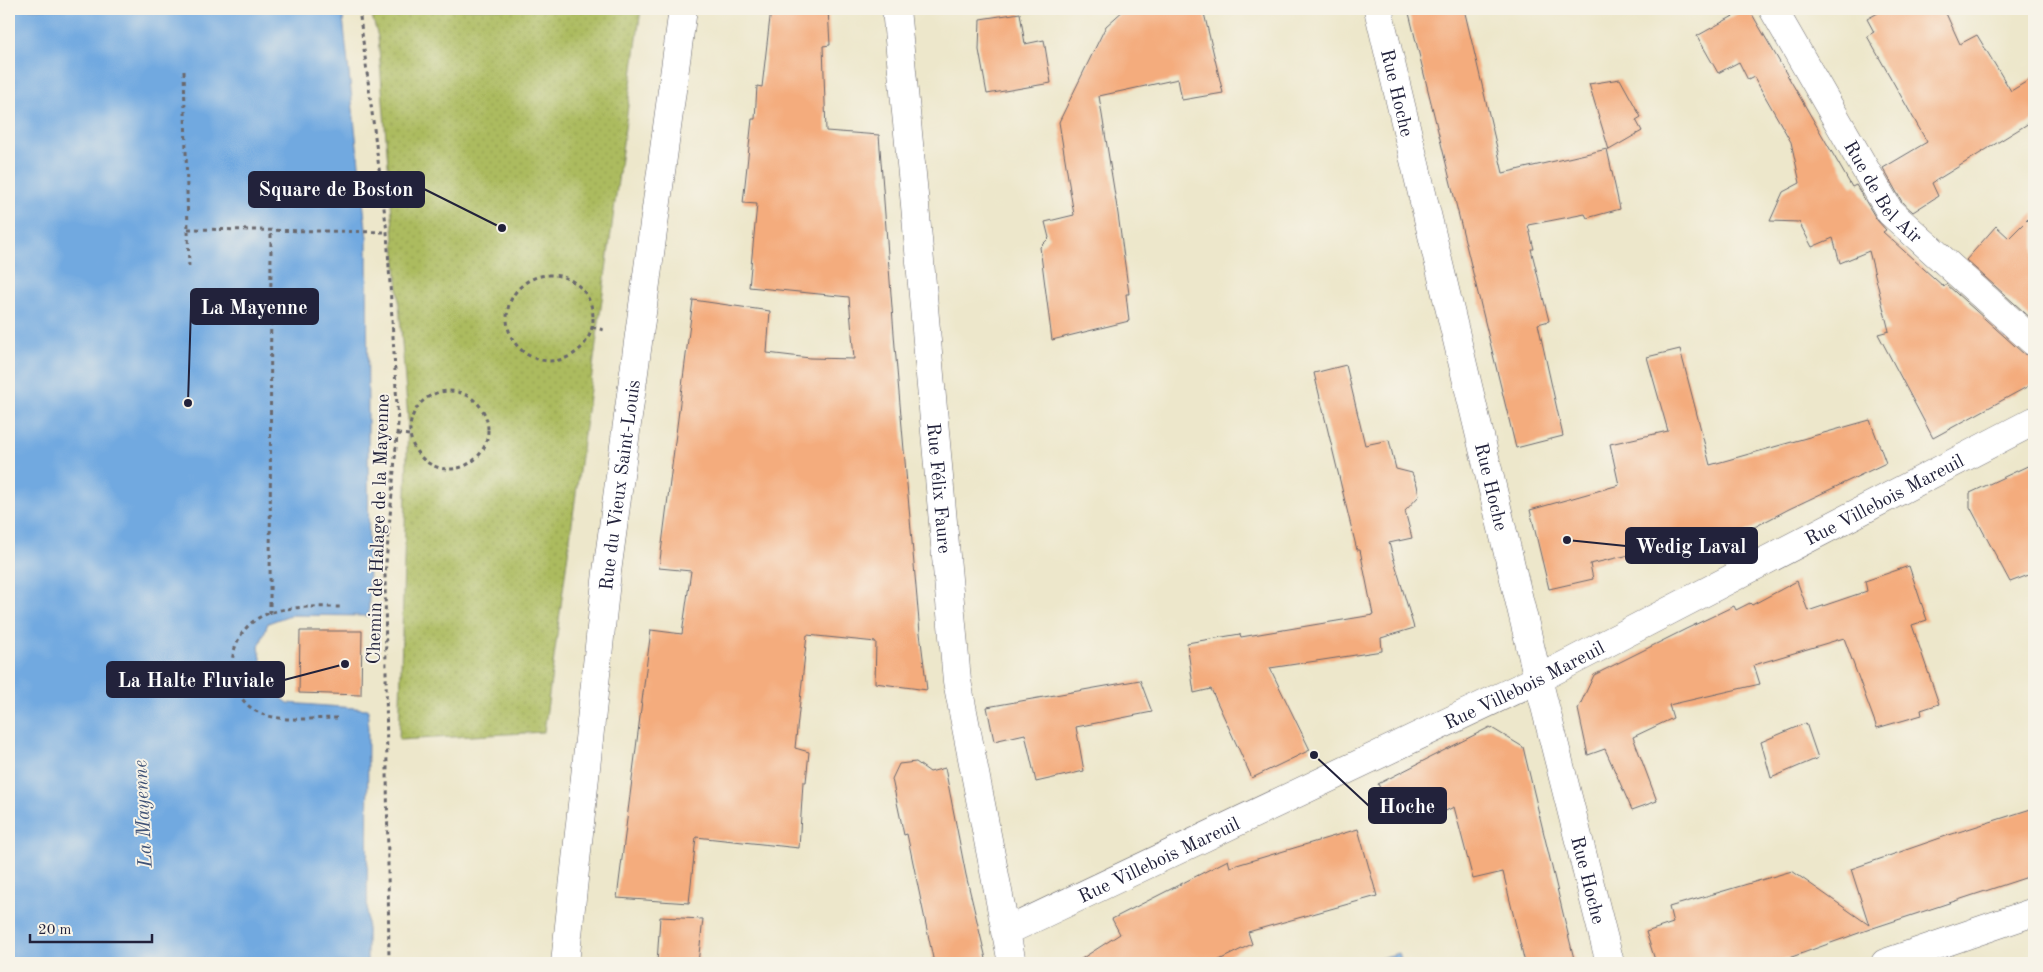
<svg xmlns="http://www.w3.org/2000/svg" width="2043" height="972" font-family="'Old Standard TT',serif">
  <defs>
    <pattern id="park-dots" width="8" height="8" patternUnits="userSpaceOnUse" patternTransform="scale(1.25)"><rect width="8" height="8" fill="#acbb5e"/><path d="M2 2h.1M6 6h.1" fill="none" stroke="#94a053" stroke-width="1.8" stroke-linecap="round"/></pattern>
  </defs>
  <rect width="100%" height="100%" fill="#f7f3e8"/>
  <filter id="ink" filterUnits="userSpaceOnUse"><feTurbulence type="fractalNoise" baseFrequency=".02" numOctaves="2"/><feDisplacementMap in="SourceGraphic" scale="10" xChannelSelector="R" yChannelSelector="G"/><feConvolveMatrix kernelMatrix="1 2 1 2 8 2 1 2 1" color-interpolation-filters="sRGB"/></filter>
  <filter id="wash" filterUnits="userSpaceOnUse"><feTurbulence type="fractalNoise" baseFrequency=".0096" numOctaves="4" result="noise"/><feDisplacementMap in="SourceGraphic" scale="20" xChannelSelector="R" yChannelSelector="G"/><feGaussianBlur stdDeviation="1.12" result="paint"/><feColorMatrix in="noise" values="0 0 0 0 0 0 0 0 0 0 0 0 0 0 0 0 0 1.4 0 .05"/><feComposite in="paint" operator="in"/></filter>
  <g filter="url(#wash)">
    <rect width="100%" height="100%" fill="#ede7cb"/>
    <polygon fill="url(#park-dots)" stroke="#676e4c" points="370,9 641,9 544,732 399,740 408,419 378,37"/>
    <g fill="#71a9e0" stroke="#4a668e">
      <polygon points="9,9 342,9 367,237 369,616 290,615 268,623 259,647 266,686 288,703 368,709 367,963 9,963"/>
      <polygon points="1399,953 1402,963 1371,963 1370,961"/>
    </g>
    <g id="blocks">
      <g fill="#f4ac7d">
        <polygon points="771,9 828,9 830,45 823,46 826,131 879,135 895,347 920,633 927,690 875,683 876,642 807,635 795,748 809,752 806,782 803,782 799,848 696,837 689,903 617,898 651,630 682,634 691,571 659,568 693,300 770,311 767,353 810,358 854,359 849,297 749,287 757,204 743,203 752,119 755,119 757,86 762,87"/>
        <polygon points="1125,9 1203,9 1223,93 1182,100 1178,79 1099,96 1118,214 1129,294 1126,294 1129,321 1052,340 1040,247 1049,238 1045,222 1074,215 1059,122 1106,26"/>
        <polygon points="1408,9 1464,9 1503,173 1607,149 1620,209 1587,218 1585,214 1528,225 1534,249 1531,249 1549,321 1538,324 1563,436 1516,448"/>
        <polygon points="1746,9 1749,9 1852,187 1856,185 1877,220 1886,230 1883,232 1944,287 1946,284 2024,354 2034,357 2034,383 1933,438 1878,334 1889,331 1869,251 1840,263 1833,238 1812,247 1799,222 1770,221 1783,192 1800,183 1791,142 1754,77 1748,80 1739,62 1718,73 1697,36"/>
        <polygon points="1885,9 1944,9 1960,44 1977,35 2011,91 2034,77 2034,120 1932,183 1938,196 1913,212 1902,202 1883,168 1927,142 1867,36 1874,32 1867,19"/>
        <polygon points="1020,13 1025,44 1044,40 1051,83 987,94 979,50 980,19"/>
        <polygon points="1620,79 1641,117 1636,120 1642,131 1609,150 1589,84"/>
        <polygon points="2034,213 2034,321 1966,260 1996,226 2009,238"/>
        <polygon points="1680,349 1710,465 1870,420 1886,463 1789,509 1728,541 1726,533 1590,564 1593,579 1549,589 1530,510 1619,485 1610,444 1668,431 1647,357"/>
        <polygon points="1346,365 1365,445 1389,440 1396,469 1412,473 1417,485 1419,496 1405,511 1412,538 1389,543 1414,628 1381,638 1382,651 1270,668 1310,750 1252,778 1211,689 1194,693 1187,643 1240,634 1241,637 1373,615 1360,550 1357,550 1349,518 1314,373"/>
        <polygon points="2034,463 2034,573 2010,582 1970,507 1970,493"/>
        <polygon points="1909,566 1927,620 1912,625 1939,704 1921,710 1922,715 1877,728 1844,638 1754,665 1760,684 1669,705 1673,718 1633,737 1657,801 1632,810 1605,749 1588,755 1578,709 1594,675 1686,629 1734,606 1736,610 1750,603 1752,605 1797,581 1808,611 1867,591 1865,581"/>
        <polygon points="300,631 362,631 361,695 299,693"/>
        <polygon points="1140,680 1152,712 1076,727 1084,771 1036,782 1025,734 994,741 987,707"/>
        <polygon points="1806,723 1818,758 1771,778 1761,742"/>
        <polygon points="1490,727 1523,747 1575,963 1525,963 1503,872 1473,879 1454,807 1437,815 1428,798 1393,815 1378,784"/>
        <polygon points="916,762 930,772 945,768 966,875 987,963 934,963 907,834 904,835 892,779 899,764"/>
        <polygon points="2034,808 2034,875 1870,929 1775,963 1656,963 1646,932 1673,923 1669,907 1792,871 1869,925 1851,869 1949,835"/>
        <polygon points="1358,829 1377,896 1248,932 1252,944 1213,963 1075,963 1120,934 1112,919 1228,860 1230,867"/>
        <polygon points="660,917 703,919 698,963 657,963"/>
      </g>
    </g>
  </g>
  <g filter="url(#ink)">
    <use href="#blocks" fill-opacity="0" stroke="#69676d" stroke-width="1"/>
    <g fill="none" stroke-linecap="round" stroke-linejoin="round">
      <defs>
        <g id="street">
          <path id="s1" d="M896,9l19,196 42,476 55,282"/>
          <path id="s2" d="M1378,9l160,670 72,284"/>
          <path id="s3" d="M1773,9l117,203 144,130"/>
          <path id="s4" d="M1005,932l533,-253 496,-258"/>
          <polyline points="1885,963 2034,912"/>
        </g>
        <g id="secondary">
          <path id="s5" d="M565,963l42,-391 76,-563"/>
        </g>
      </defs>
      <use href="#street" stroke="#69676d" stroke-width="29"/>
      <use href="#secondary" stroke="#69676d" stroke-width="29"/>
      <g stroke="#69676d" stroke-width="3" stroke-dasharray="4 4" stroke-linecap="butt">
        <polyline points="359,9 387,232 398,423 385,575 389,963"/>
        <polyline points="184,71 189,270"/>
        <polyline points="188,229 387,232"/>
        <circle cx="550" cy="318" r="43"/>
        <polyline points="592,327 604,330"/>
        <circle cx="449" cy="430" r="39"/>
        <polyline points="397,434 410,435"/>
        <polyline points="270,614 271,229"/>
        <path d="M337,718c-23,0 -49,4 -72,-3 -44,-14 -43,-80 -3,-99 24,-11 53,-9 78,-9"/>
      </g>
      <use href="#street" stroke="#fff" stroke-width="28"/>
      <use href="#secondary" stroke="#fff" stroke-width="28"/>
    </g>
  </g>
  <g text-anchor="middle" stroke-width="4" stroke-linejoin="round" paint-order="stroke">
    <g font-size="19" fill="#22223b" stroke="#f7f3e8">
      <text dy="7" stroke="none"><textPath href="#s2" startOffset="86">Rue Hoche</textPath></text>
      <text dy="7" stroke="none"><textPath href="#s3" startOffset="214">Rue de Bel Air</textPath></text>
      <text dy="7" stroke="none"><textPath href="#s5" startOffset="481">Rue du Vieux Saint-Louis</textPath></text>
      <text dy="7" stroke="none"><textPath href="#s2" startOffset="491">Rue Hoche</textPath></text>
      <text dy="7" stroke="none"><textPath href="#s1" startOffset="481">Rue Félix Faure</textPath></text>
      <text dy="7" stroke="none"><textPath href="#s4" startOffset="980">Rue Villebois Mareuil</textPath></text>
      <text transform="translate(377 529) rotate(-88)" y="7">Chemin de Halage de la Mayenne</text>
      <text dy="7" stroke="none"><textPath href="#s4" startOffset="575">Rue Villebois Mareuil</textPath></text>
      <text dy="7" stroke="none"><textPath href="#s4" startOffset="170">Rue Villebois Mareuil</textPath></text>
      <text dy="7" stroke="none"><textPath href="#s2" startOffset="896">Rue Hoche</textPath></text>
    </g>
    <g font-size="20" font-style="italic" fill="#3e5175" stroke="#f7f3e8">
      <text transform="translate(142 814) rotate(-93)" y="7">La Mayenne</text>
    </g>
  </g>
  <path fill="none" stroke="#22223b" stroke-width="2" d="M502 228L424 189M188 403L191 307M1567 540L1626 546M345 664L284 680M1314 755L1369 806"/>
  <g fill="#22223b" stroke="#f7f3e8" stroke-width="2">
    <circle cx="502" cy="228" r="5"/>
    <circle cx="188" cy="403" r="5"/>
    <circle cx="1567" cy="540" r="5"/>
    <circle cx="345" cy="664" r="5"/>
    <circle cx="1314" cy="755" r="5"/>
  </g>
  <g fill="#22223b" stroke="#22223b" stroke-width="2">
    <rect x="249" y="172" width="175" height="35" rx="5"/>
    <rect x="191" y="289" width="127" height="35" rx="5"/>
    <rect x="1626" y="528" width="131" height="35" rx="5"/>
    <rect x="107" y="662" width="177" height="35" rx="5"/>
    <rect x="1369" y="788" width="77" height="35" rx="5"/>
  </g>
  <g font-size="20" text-anchor="middle" font-weight="bold" fill="#fff">
    <text x="336" y="196">Square de Boston</text>
    <text x="254" y="314">La Mayenne</text>
    <text x="1691" y="553">Wedig Laval</text>
    <text x="196" y="687">La Halte Fluviale</text>
    <text x="1407" y="813">Hoche</text>
  </g>
  <rect width="2043" height="972" fill="none" stroke="#f7f3e8" stroke-width="30"/>
  <path d="M30 934v8h122v-8" fill="none" stroke="#22223b" stroke-width="2.5"/>
  <text x="38" y="934" font-size="15" fill="#22223b" stroke="#f7f3e8" stroke-width="4" paint-order="stroke">20 m</text>
</svg>
